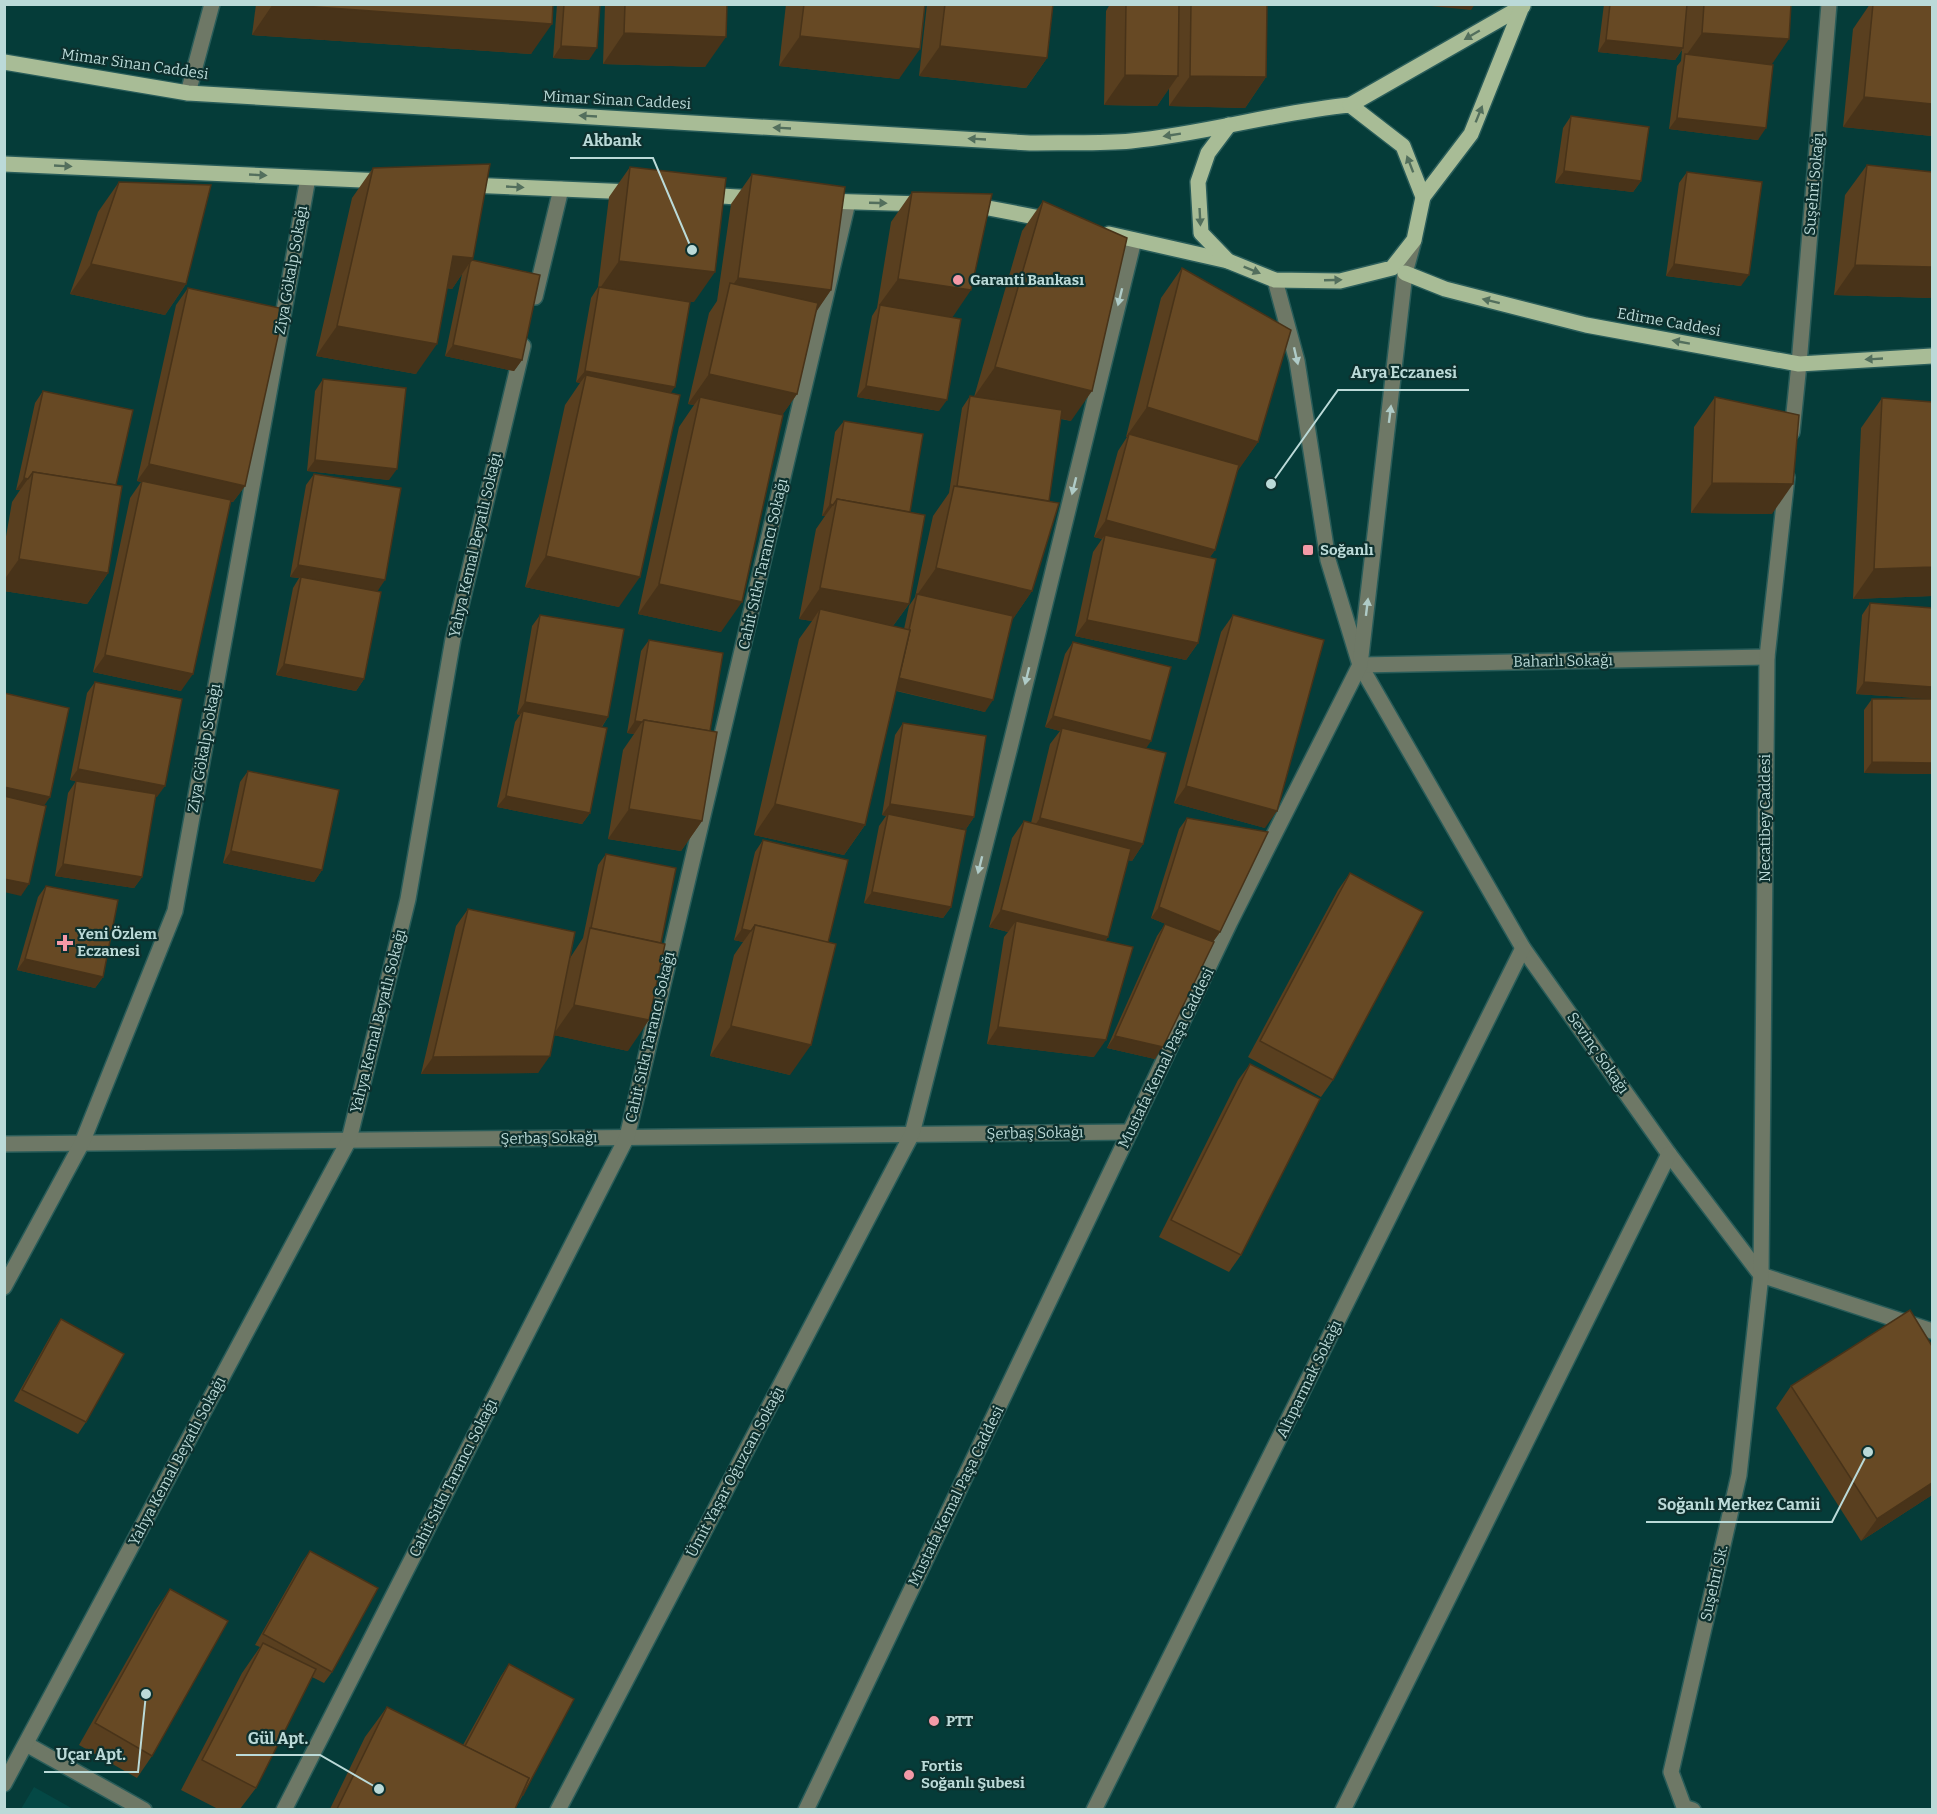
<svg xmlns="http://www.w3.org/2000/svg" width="1937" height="1814" font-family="Bitter,serif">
  <rect width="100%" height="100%" fill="#053c39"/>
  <polygon fill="#044845" points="34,1787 73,1809 21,1809"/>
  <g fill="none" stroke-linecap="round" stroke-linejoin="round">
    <defs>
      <g id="minor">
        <polyline points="188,93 212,4"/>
        <polyline points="1275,280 1297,361 1328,560 1360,665 1523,948 1669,1154 1761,1275 1932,1331"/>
        <polyline points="535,297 561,189"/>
        <polyline points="1792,432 1799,364 1829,4"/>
        <polyline points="1360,665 1767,657"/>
        <polyline points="4,1144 1130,1132"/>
        <polyline points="4,1287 82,1143 175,911 308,178"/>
        <polyline points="26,1744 144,1810"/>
        <polyline points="4,1784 349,1140 408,899 453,639 523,346"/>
        <polyline points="284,1810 627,1137 848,202"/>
        <polyline points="558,1810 912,1134 1010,747 1134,240"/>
        <polyline points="806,1810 1230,922 1360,665 1405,273 1414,240"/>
        <polyline points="1094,1810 1523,948"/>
        <polyline points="1343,1810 1669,1154"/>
        <polyline points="1693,1810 1684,1807 1671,1772 1739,1475 1761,1275 1767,657 1787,477"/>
      </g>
      <g id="major">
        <path d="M4,62l184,31 842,50c34,-1 68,1 101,-2 74,-7 145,-29 219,-36l53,41 20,51 -9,43 -22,28 -52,13 -65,-1 -47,-19 -119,-27"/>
        <polyline points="1350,105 1523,6"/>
        <polyline points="4,164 384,181"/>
        <polyline points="468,185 632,192"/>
        <polyline points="704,195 755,198"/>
        <polyline points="1423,197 1471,134 1523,4"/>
        <polyline points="824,201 923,204"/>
        <polyline points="968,206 978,206 1051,220"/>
        <polyline points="1228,261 1201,233 1198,182 1208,153 1229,125"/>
        <polyline points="1405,273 1445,289 1586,325 1799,364 1932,356"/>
      </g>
    </defs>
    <use href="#minor" stroke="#295c59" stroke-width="18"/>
    <use href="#major" stroke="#295c59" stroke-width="18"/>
    <use href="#minor" stroke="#6e7866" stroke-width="15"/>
    <use href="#major" stroke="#a8bc96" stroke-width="15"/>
  </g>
  <g fill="#593f1f">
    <polygon points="256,4 553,4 531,54 252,35"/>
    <polygon points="557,4 600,4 589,60 553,58"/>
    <polygon points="605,4 727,4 705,67 603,64"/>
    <polygon points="786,4 925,4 899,79 779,66"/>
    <polygon points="927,4 1053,4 1047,58 1026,88 919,76"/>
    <polygon points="1110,4 1267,4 1266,77 1245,108 1169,106 1169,88 1157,106 1104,105 1106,11"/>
    <polygon points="1604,4 1791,4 1771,64 1758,140 1669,129 1677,66 1681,61 1682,50 1675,60 1598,52"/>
    <polygon points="1870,4 1932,4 1932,136 1843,127 1853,29"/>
    <polygon points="1571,116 1641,181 1633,192 1555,183 1563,128"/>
    <polygon points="1867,165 1932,172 1932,298 1834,295 1845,195"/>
    <polygon points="630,167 694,302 687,301 671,393 619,607 525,587 565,405 580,383 576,382 591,298 598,287 609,197"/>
    <polygon points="373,168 473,258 472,260 522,360 514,371 445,356 462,274 452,289 447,288 416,374 316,356 352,198"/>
    <polygon points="1687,172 1741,286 1666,276 1679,183"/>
    <polygon points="752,174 831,290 816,311 797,394 782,415 721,632 638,614 679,427 694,405 688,404 709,313 717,301 731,204"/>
    <polygon points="119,182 186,284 165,315 70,294 98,212"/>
    <polygon points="912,192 952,317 939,411 857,397 872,316 877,308 891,222"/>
    <polygon points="1043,201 1071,421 1061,419 1032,591 1012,620 985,712 896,691 865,825 844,855 754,835 799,639 812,621 799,619 816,529 825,516 822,516 835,432 844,421 910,512 909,604 893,626 904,629 909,606 915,597 933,516 949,493 962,408 970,396 974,397 1022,231"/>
    <polygon points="1182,268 1258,442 1237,471 1215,550 1210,557 1198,643 1186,660 1075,636 1093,552 1102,539 1094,537 1118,451 1127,437 1126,437 1161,298"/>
    <polygon points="188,288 245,486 233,502 230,502 181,691 93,672 130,498 141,482 137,481 176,305"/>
    <polygon points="323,379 389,480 307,471 315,391"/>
    <polygon points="43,391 116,485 108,573 87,604 4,591 4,548 12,502 20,490 16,490 35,403"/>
    <polygon points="1715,397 1772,514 1691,513 1694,427"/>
    <polygon points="1882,398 1932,596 1853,599 1861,428"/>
    <polygon points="314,474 377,591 364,679 356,691 276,675 293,588 299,578 290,577 306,485"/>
    <polygon points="1870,603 1932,699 1856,694 1862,615"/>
    <polygon points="540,615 608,717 602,727 590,813 582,824 497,807 515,722 520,715 517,714 532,626"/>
    <polygon points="1233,615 1265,828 1174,803 1221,632"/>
    <polygon points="649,640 710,731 702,821 681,851 608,839 623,750 634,734 627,733 641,651"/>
    <polygon points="1073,642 1146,748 1143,844 1132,861 1128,860 1108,937 1106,940 1094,1057 987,1044 1004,937 1008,932 989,927 1012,838 1024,821 1031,823 1050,744 1060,731 1045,727 1065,654"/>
    <polygon points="95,682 157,797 155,797 142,877 134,888 55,876 68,793 76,781 70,780 87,693"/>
    <polygon points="1872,699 1932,699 1932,774 1864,773 1864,710"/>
    <polygon points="903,723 974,817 966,829 937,824 951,907 943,918 864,903 879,826 886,816 882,815 895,735"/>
    <polygon points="248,771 322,870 314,882 223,863 240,782"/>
    <polygon points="1187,818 1220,932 1213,942 1155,1059 1107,1048 1157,936 1165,924 1178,929 1151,918 1179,829"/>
    <polygon points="763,840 790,1075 710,1056 734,955 743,942 734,940 755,852"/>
    <polygon points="606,854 628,1051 554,1035 538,1073 421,1074 456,926 468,909 570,958 583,938 598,865"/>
    <polygon points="1350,873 1333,1080 1321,1097 1248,1057 1338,890"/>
    <polygon points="46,886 103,977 95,988 17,970 38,897"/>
    <polygon points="1250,1064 1241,1255 1229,1272 1159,1237 1238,1080"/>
    <polygon points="61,1319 86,1422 78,1434 14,1401 53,1331"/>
    <polygon points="1791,1386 1932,1495 1861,1541 1776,1408"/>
    <polygon points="310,1551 332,1672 324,1683 312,1677 256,1788 240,1809 218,1809 181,1790 242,1673 260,1647 255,1645 302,1562"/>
    <polygon points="170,1589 152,1756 137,1778 79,1745 155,1611"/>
    <polygon points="509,1664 523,1795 515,1809 330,1809 365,1737 387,1707 463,1745 501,1676"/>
  </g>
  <g fill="#483319">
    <polygon points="273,4 552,24 531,54 252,35"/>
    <polygon points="1411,4 1475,4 1471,10"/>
    <polygon points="624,33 726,37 705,67 603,64"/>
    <polygon points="1702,33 1789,39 1768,70 1685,57"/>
    <polygon points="800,36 920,49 899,79 779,66"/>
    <polygon points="1606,40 1683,48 1675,60 1598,52"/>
    <polygon points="561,46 597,48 589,60 553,58"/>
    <polygon points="940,46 1047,58 1026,88 919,76"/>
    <polygon points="1125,75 1178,76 1157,106 1104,105"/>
    <polygon points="1190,76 1266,77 1245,108 1169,106"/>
    <polygon points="1864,97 1932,104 1932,136 1843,127"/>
    <polygon points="1677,118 1766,128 1758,140 1669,129"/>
    <polygon points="1564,171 1641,181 1633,192 1555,183"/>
    <polygon points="453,256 473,258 452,289 432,286"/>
    <polygon points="619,261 715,272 694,302 598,291"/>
    <polygon points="91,264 186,284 165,315 70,294"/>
    <polygon points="1674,264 1749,275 1741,286 1666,276"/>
    <polygon points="1855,265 1932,267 1932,298 1834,295"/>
    <polygon points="738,278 831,290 810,321 728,291"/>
    <polygon points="898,279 971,290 950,321 879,305"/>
    <polygon points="337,326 437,344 416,374 316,356"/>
    <polygon points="453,345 522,360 514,371 445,356"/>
    <polygon points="995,367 1092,391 1071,421 974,397"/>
    <polygon points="585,371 675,387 667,398 586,375 580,383 576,382"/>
    <polygon points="709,374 797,394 776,424 700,397 694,405 688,404"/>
    <polygon points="866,386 947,400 939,411 857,397"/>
    <polygon points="1147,407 1258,442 1237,472 1129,434 1127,437 1126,437"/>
    <polygon points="315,460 397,469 389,480 307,471"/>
    <polygon points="149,464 245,486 233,502 137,481"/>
    <polygon points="24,478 28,479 20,490 16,490"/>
    <polygon points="1712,483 1793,484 1772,514 1691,513"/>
    <polygon points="830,504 833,505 825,516 822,516"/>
    <polygon points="1106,520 1215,550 1203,567 1105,535 1102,539 1094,537"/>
    <polygon points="546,556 640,577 619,607 525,587"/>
    <polygon points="19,559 108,573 87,604 4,591 4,580"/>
    <polygon points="298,565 385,580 377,592 301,577 299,578 290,577"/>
    <polygon points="1932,567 1932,596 1853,599 1874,569"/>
    <polygon points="936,568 1032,591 1011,622 917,595"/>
    <polygon points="659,584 742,602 721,632 638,614"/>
    <polygon points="820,588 909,604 887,634 820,609 812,621 799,619"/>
    <polygon points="1087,620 1198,643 1186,660 1075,636"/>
    <polygon points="105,655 193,674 181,691 93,672"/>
    <polygon points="284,664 364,679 356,691 276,675"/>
    <polygon points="898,678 993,700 985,712 890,689"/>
    <polygon points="1864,682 1932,687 1932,699 1856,694"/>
    <polygon points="525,702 608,717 600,729 523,711 520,715 517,714"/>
    <polygon points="1053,716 1151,741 1143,753 1062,728 1060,731 1045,727"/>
    <polygon points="635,721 642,722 634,734 627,733"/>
    <polygon points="1872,762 1932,763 1932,774 1864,773"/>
    <polygon points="78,769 165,786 157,797 70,780"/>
    <polygon points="1186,786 1277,811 1265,828 1174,803"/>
    <polygon points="4,787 50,797 42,809 4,800"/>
    <polygon points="506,796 590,813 582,824 497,807"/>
    <polygon points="775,804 865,825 844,855 754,835"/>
    <polygon points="890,804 974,817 966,829 887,816 888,814 886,816 882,815"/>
    <polygon points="629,809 702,821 681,851 608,839"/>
    <polygon points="1040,818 1143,844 1132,861 1028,835"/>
    <polygon points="231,851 322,870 314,882 223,863"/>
    <polygon points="63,864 142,877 134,888 55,876"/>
    <polygon points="4,879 29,884 21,896 4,892"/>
    <polygon points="872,892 951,907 943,918 864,903"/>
    <polygon points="1159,907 1220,932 1212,943 1151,918"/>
    <polygon points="1001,910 1108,937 1096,954 1016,921 1008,932 989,927"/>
    <polygon points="742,929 751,931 743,942 734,940"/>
    <polygon points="25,959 103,977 95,988 17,970"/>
    <polygon points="574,1005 649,1020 628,1051 553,1035"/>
    <polygon points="731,1026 811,1045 790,1075 710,1056"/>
    <polygon points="998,1027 1106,1040 1094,1057 987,1044"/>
    <polygon points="1115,1036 1163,1047 1155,1059 1107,1048"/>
    <polygon points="550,1056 538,1073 421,1074 433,1057"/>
    <polygon points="1932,1483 1932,1495 1861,1541 1877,1519"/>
  </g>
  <g fill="#674924" stroke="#483319" stroke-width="1.5">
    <polygon points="275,4 553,4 552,24"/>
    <polygon points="564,4 600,4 597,48 561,46"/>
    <polygon points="625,4 727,4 726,37 624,33"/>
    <polygon points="804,4 925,4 920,49 800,36"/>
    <polygon points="945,4 1053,4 1047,58 940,46"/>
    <polygon points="1126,4 1179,4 1178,76 1125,75"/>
    <polygon points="1191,4 1267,4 1266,77 1190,76"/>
    <polygon points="1610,4 1687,4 1683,48 1606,40"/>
    <polygon points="1704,4 1791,4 1789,39 1702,33"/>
    <polygon points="1873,4 1932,4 1932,104 1864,97"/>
    <polygon points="1685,54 1773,65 1766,128 1677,118"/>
    <polygon points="1571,116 1649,127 1641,181 1564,171"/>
    <polygon points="490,164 473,258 453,256 437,344 337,326 373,168"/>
    <polygon points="1867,165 1932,172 1932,267 1855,265"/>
    <polygon points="630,167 726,178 715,272 619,261"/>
    <polygon points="1687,172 1762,182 1749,275 1674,264"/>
    <polygon points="752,174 845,187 831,290 738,278"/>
    <polygon points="119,182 211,185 186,284 91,264"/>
    <polygon points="912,192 992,194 971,290 898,279"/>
    <polygon points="1043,201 1127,238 1092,391 995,367"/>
    <polygon points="472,260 540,275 522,360 453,345 470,262"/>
    <polygon points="1182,268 1291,330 1258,442 1147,407"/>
    <polygon points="730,283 818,303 797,394 709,374"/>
    <polygon points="599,287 690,302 675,387 585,371"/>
    <polygon points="188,288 284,309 245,486 149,464"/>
    <polygon points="880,305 961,319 947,400 866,386"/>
    <polygon points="586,375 680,395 640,577 546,556"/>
    <polygon points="323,379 406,388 397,469 315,460"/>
    <polygon points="43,391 133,410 116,485 33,472 28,479 24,478"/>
    <polygon points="970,396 1062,410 1049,501 957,486"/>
    <polygon points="700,397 783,415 742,602 659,584"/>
    <polygon points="1715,397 1799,415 1793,484 1712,483"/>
    <polygon points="1882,398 1932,402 1932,567 1874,569"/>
    <polygon points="844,421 923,434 910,512 837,499 833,505 830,504"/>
    <polygon points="1129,434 1239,465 1215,550 1106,520"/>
    <polygon points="33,472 122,486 108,573 19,559"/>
    <polygon points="314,474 401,488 385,580 298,565"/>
    <polygon points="142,481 231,500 193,674 105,655"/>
    <polygon points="954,486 1059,503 1032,591 936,568"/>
    <polygon points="837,499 925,515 909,604 820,588"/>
    <polygon points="1105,535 1216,559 1198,643 1087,620"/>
    <polygon points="301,577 381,592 364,679 284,664"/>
    <polygon points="917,594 1013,616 993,700 899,678 910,630 909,630"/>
    <polygon points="1870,603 1932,608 1932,687 1864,682"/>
    <polygon points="820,609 910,630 865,825 775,804"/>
    <polygon points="540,615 624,629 608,717 525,702"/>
    <polygon points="1233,615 1324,640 1277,811 1186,786"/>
    <polygon points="649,640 723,653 710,731 644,720 642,722 635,721"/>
    <polygon points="1073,642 1171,667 1151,741 1053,716"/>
    <polygon points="95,682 182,699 165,786 78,769"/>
    <polygon points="4,693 69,708 50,797 4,787"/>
    <polygon points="1872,699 1932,699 1932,763 1872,762"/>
    <polygon points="523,711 607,728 590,813 506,796"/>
    <polygon points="644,720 717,732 702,821 629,809"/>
    <polygon points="903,723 986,736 974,817 890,804"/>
    <polygon points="1062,728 1166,753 1143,844 1040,818"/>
    <polygon points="248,771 339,790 322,870 231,851"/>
    <polygon points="76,781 156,794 142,877 63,864"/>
    <polygon points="4,796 46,806 29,884 4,879"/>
    <polygon points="888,814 966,830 951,907 872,892"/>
    <polygon points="1187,818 1268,832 1220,932 1159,907"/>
    <polygon points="1024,821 1131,849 1108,937 1001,910"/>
    <polygon points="763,840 848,860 828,943 755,925 751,931 742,929"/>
    <polygon points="606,854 676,868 661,943 591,928"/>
    <polygon points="1350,873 1423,912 1333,1080 1260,1041"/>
    <polygon points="46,886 118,900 103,977 25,959"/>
    <polygon points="468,909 575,932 550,1056 433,1057"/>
    <polygon points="1016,921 1133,947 1106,1040 998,1027"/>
    <polygon points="1165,924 1214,942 1163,1047 1115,1036"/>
    <polygon points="755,925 836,944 811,1045 731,1026"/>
    <polygon points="590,928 665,944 649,1020 574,1005"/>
    <polygon points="1250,1064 1320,1099 1241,1255 1171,1220"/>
    <polygon points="1910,1310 1932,1346 1932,1483 1877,1519 1791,1386"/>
    <polygon points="61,1319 124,1354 86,1422 22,1390"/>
    <polygon points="310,1551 378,1588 332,1672 263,1634"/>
    <polygon points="170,1589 228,1621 152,1756 95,1723"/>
    <polygon points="263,1643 316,1669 256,1788 202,1760"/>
    <polygon points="509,1664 574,1699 523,1795 522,1794 529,1778 465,1746"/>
    <polygon points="387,1707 529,1778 515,1809 337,1809"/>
  </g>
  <defs><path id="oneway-solid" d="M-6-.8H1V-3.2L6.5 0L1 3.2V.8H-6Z" transform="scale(1.5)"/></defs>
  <g fill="#536f5d">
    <use href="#oneway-solid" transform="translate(1472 35) rotate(150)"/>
    <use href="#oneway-solid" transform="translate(1479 114) rotate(-68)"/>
    <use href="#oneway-solid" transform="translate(588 116) rotate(-177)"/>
    <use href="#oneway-solid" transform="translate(782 128) rotate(-177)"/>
    <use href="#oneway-solid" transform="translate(1172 135) rotate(171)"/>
    <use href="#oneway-solid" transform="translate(977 139) rotate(-177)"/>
    <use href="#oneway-solid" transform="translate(1410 164) rotate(-111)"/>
    <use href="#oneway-solid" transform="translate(63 166) rotate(3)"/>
    <use href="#oneway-solid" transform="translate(258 175) rotate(3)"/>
    <use href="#oneway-solid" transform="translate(515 187) rotate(3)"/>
    <use href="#oneway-solid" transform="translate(878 203) rotate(2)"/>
    <use href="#oneway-solid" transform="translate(1200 217) rotate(87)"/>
    <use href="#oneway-solid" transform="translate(1252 270) rotate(22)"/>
    <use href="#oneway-solid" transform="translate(1333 280) rotate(-2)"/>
    <use href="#oneway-solid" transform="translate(1491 301) rotate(-166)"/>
    <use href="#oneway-solid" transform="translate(1681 342) rotate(-170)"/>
    <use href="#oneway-solid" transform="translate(1874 359) rotate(177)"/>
  </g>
  <g fill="#afcbc7">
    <use href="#oneway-solid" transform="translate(1120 297) rotate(104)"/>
    <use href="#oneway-solid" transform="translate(1296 356) rotate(77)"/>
    <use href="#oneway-solid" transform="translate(1390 414) rotate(-83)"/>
    <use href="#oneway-solid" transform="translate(1074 486) rotate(104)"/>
    <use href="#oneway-solid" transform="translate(1367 607) rotate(-83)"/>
    <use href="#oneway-solid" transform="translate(1027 676) rotate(104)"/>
    <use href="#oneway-solid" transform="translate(980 865) rotate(104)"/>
  </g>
  <g fill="#f39aa7" stroke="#0d302e" stroke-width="2">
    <circle cx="958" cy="280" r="6"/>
    <rect x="1302" y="544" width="12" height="12" rx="3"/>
    <path d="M62 934h6v6h6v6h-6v6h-6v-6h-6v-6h6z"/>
    <circle cx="934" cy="1721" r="6"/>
    <circle cx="909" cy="1775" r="6"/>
  </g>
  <g text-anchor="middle" stroke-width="4.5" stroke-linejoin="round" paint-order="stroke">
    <g font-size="15" fill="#bbdad8" stroke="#0d302e">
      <text transform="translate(135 64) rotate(8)" y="5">Mimar Sinan Caddesi</text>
      <text transform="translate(617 100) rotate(3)" y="5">Mimar Sinan Caddesi</text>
      <text transform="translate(1814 184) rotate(-85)" y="5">Suşehri Sokağı</text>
      <text transform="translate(291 270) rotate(-80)" y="5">Ziya Gökalp Sokağı</text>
      <text transform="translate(1669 322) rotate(10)" y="5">Edirne Caddesi</text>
      <text transform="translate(475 545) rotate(-77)" y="5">Yahya Kemal Beyatlı Sokağı</text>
      <text transform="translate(763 564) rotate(-77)" y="5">Cahit Sıtkı Tarancı Sokağı</text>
      <text transform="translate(1563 661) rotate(-1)" y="5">Baharlı Sokağı</text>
      <text transform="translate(204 748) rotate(-80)" y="5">Ziya Gökalp Sokağı</text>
      <text transform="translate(1765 818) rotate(-90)" y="5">Necatibey Caddesi</text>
      <text transform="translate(378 1021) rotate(-76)" y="5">Yahya Kemal Beyatlı Sokağı</text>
      <text transform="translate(650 1037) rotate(-77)" y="5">Cahit Sıtkı Tarancı Sokağı</text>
      <text transform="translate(1598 1053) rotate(55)" y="5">Sevinç Sokağı</text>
      <text transform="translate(1166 1058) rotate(-64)" y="5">Mustafa Kemal Paşa Caddesi</text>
      <text transform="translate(1035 1133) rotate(-1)" y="5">Şerbaş Sokağı</text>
      <text transform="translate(549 1138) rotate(-1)" y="5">Şerbaş Sokağı</text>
      <text transform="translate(1309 1379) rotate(-64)" y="5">Altıparmak Sokağı</text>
      <text transform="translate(177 1461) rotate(-62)" y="5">Yahya Kemal Beyatlı Sokağı</text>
      <text transform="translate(735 1472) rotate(-62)" y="5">Ümit Yaşar Oğuzcan Sokağı</text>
      <text transform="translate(453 1478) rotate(-63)" y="5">Cahit Sıtkı Tarancı Sokağı</text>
      <text transform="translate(956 1496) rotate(-64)" y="5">Mustafa Kemal Paşa Caddesi</text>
      <text transform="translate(1714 1583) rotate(-77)" y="5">Suşehri Sk.</text>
    </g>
    <g font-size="15" font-weight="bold" fill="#bbdad8" stroke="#0d302e" text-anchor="start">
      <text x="970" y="285">Garanti Bankası</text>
      <text x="1320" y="555">Soğanlı</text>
      <text x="77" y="939">Yeni Özlem<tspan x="77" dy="17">Eczanesi</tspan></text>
      <text x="946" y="1726">PTT</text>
      <text x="921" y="1771">Fortis<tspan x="921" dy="17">Soğanlı Şubesi</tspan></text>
    </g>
  </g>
  <path fill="none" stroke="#bbdad8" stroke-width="2" d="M692 250L653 158H570M1271 484L1338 390H1469M1868 1452L1832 1522H1646M379 1789L320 1755H236M146 1694L138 1772H44"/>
  <g fill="#bbdad8" stroke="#0d302e" stroke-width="2">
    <circle cx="692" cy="250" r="6"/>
    <circle cx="1271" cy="484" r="6"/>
    <circle cx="1868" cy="1452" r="6"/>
    <circle cx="379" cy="1789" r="6"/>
    <circle cx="146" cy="1694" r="6"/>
  </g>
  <g font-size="16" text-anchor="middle" font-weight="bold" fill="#bbdad8" stroke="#0d302e" stroke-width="4.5" stroke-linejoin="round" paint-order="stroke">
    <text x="612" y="146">Akbank</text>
    <text x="1404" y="378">Arya Eczanesi</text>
    <text x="1739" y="1510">Soğanlı Merkez Camii</text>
    <text x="278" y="1744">Gül Apt.</text>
    <text x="91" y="1760">Uçar Apt.</text>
  </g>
  <rect width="1937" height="1814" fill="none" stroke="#bbdad8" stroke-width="12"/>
</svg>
